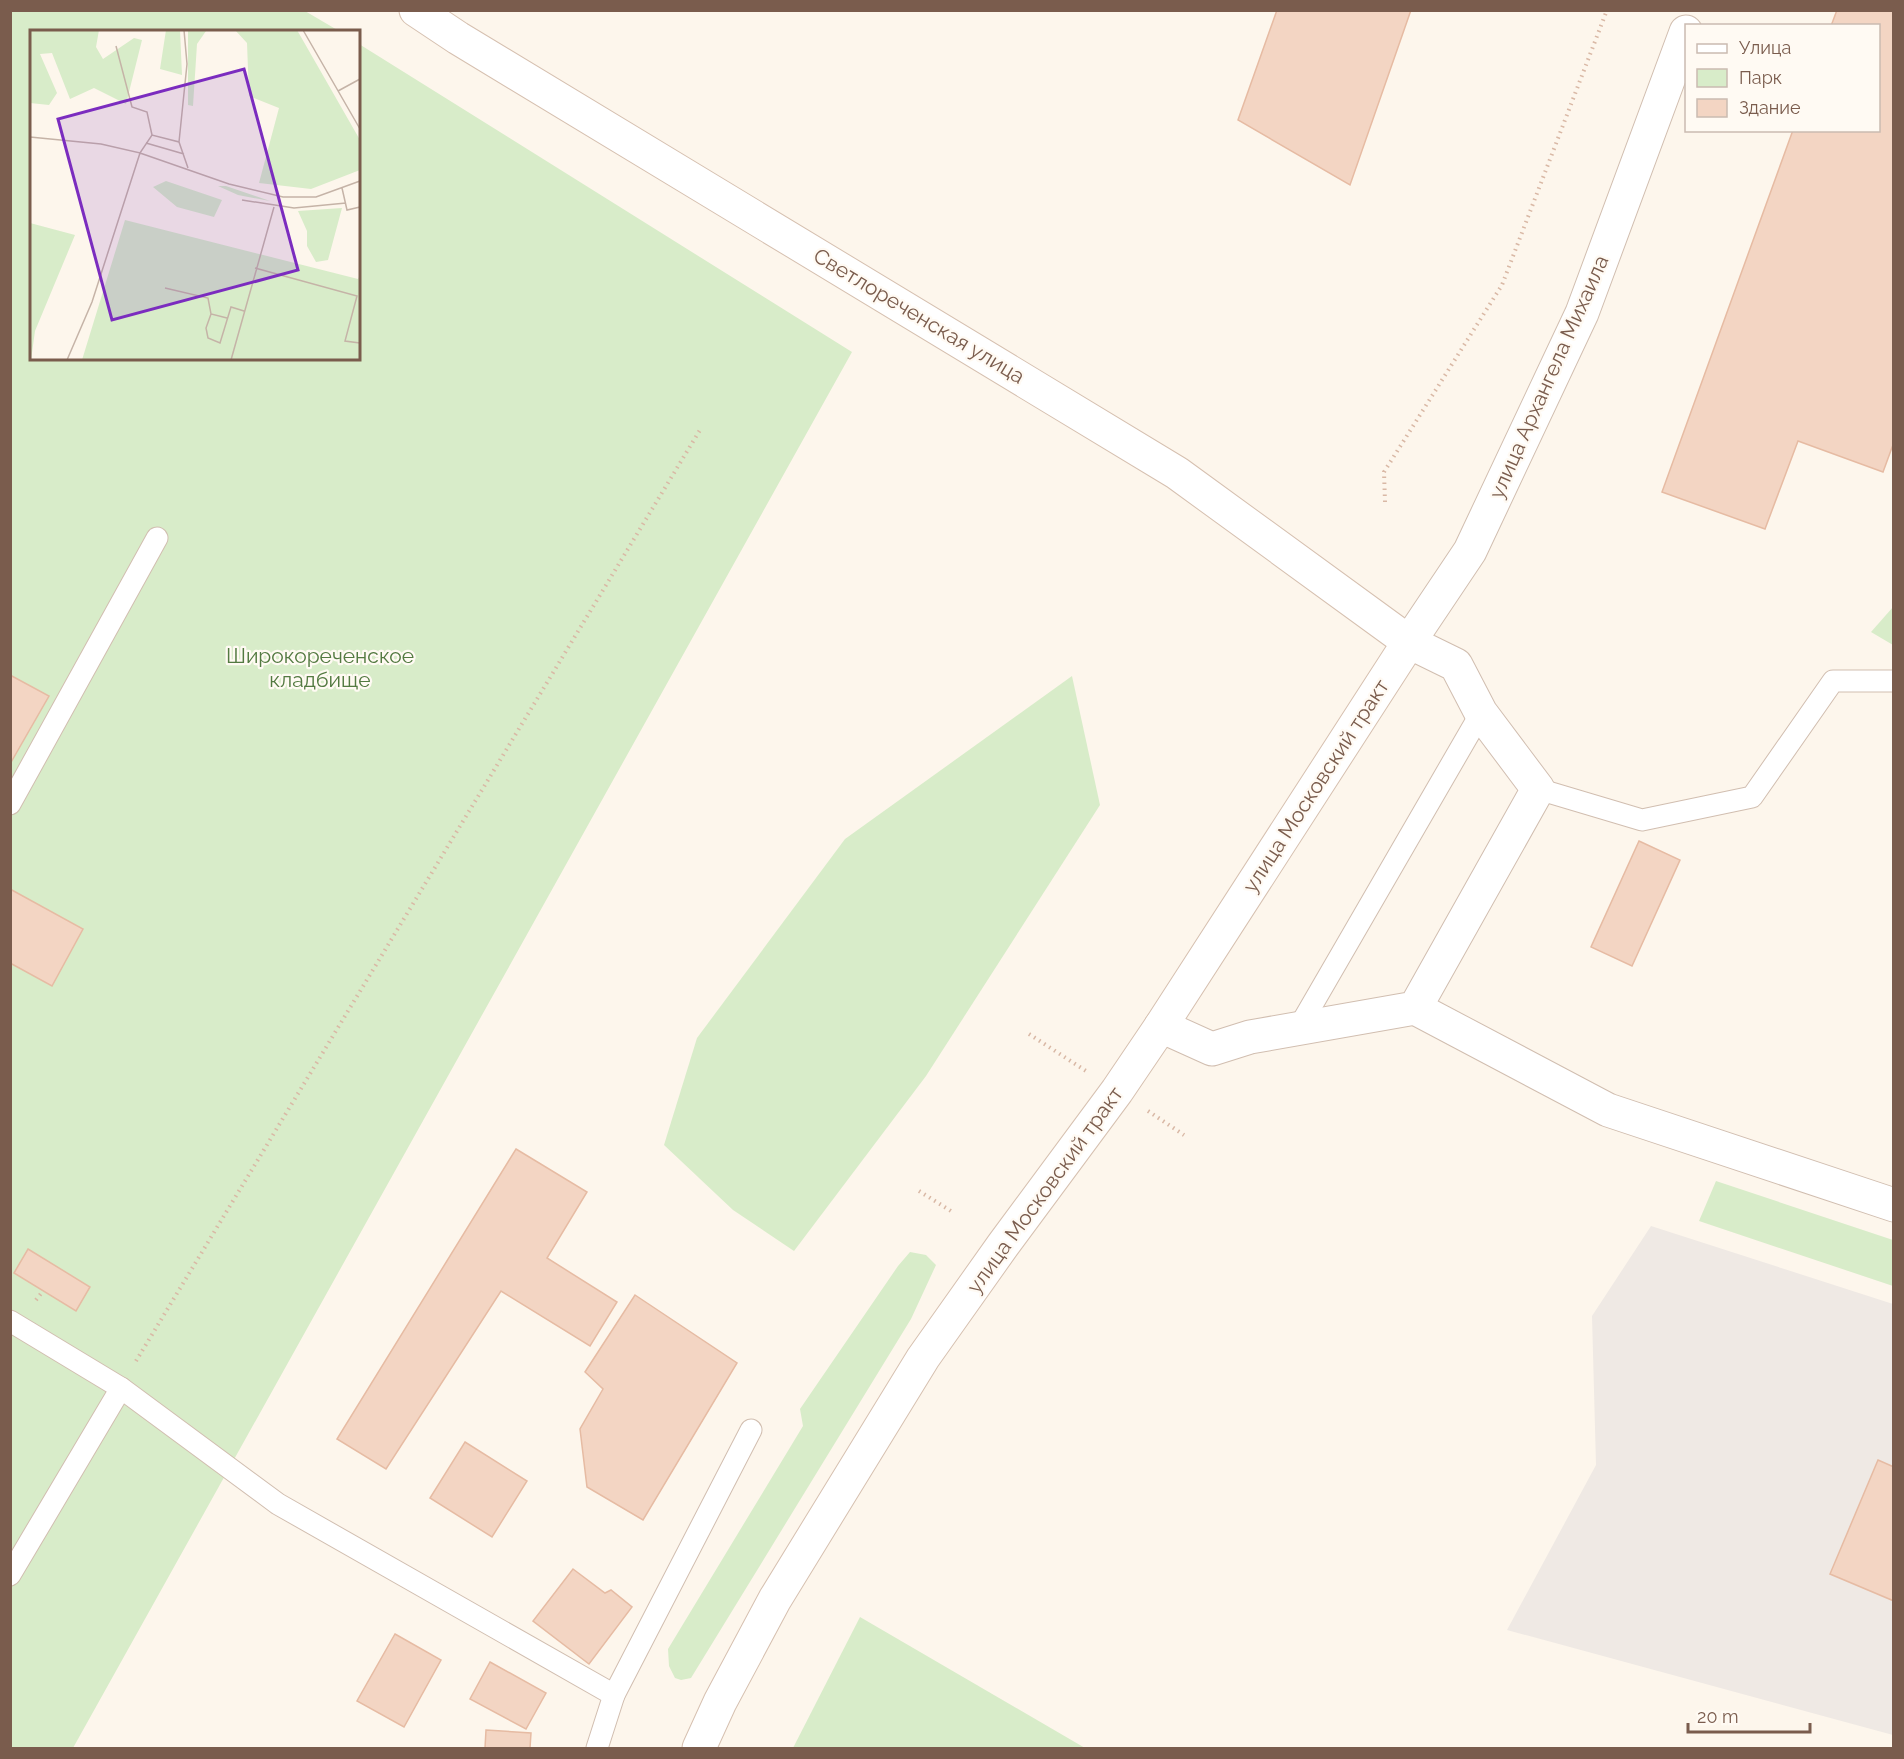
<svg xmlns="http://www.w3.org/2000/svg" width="1904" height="1759" font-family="Raleway,sans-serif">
  <rect width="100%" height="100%" fill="#fdf6ec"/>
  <polygon fill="#efe9e4" points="1651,1226 1893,1304 1893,1735 1507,1630 1596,1465 1592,1316"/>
  <g fill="#d8ecc9">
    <polygon points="11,11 305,11 339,31 32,32 32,358 358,358 359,44 852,352 73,1748 11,1748"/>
    <polygon points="1893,607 1893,645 1871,632"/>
    <polygon points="1072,676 1100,805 926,1076 794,1251 733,1210 664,1145 697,1038 845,839"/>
    <polygon points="1716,1181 1893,1240 1893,1286 1699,1221"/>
    <polygon points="910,1252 926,1255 936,1265 911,1319 691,1678 681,1680 675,1678 669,1666 668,1649 803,1426 800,1409 898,1266"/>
    <polygon points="860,1617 1085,1748 793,1748"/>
  </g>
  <g fill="#f3d5c3" stroke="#e6bba3" stroke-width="1.5">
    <polygon points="1277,10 1411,10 1350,185 1238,120"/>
    <polygon points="1837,10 1894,10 1894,442 1883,472 1798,441 1765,529 1662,492 1793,130 1878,130 1878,26 1831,26"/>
    <polygon points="10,675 49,696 10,764"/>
    <polygon points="1639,841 1680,860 1632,966 1591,947"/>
    <polygon points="10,889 83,929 52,986 10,963"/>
    <polygon points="516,1149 587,1192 547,1258 617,1302 590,1346 501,1291 386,1469 337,1439"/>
    <polygon points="28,1249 90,1287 76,1311 14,1273"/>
    <polygon points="635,1295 737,1363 643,1520 587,1487 580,1429 603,1389 585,1372"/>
    <polygon points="465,1442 527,1481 492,1537 430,1498"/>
    <polygon points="1878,1460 1894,1467 1894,1601 1830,1574"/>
    <polygon points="573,1569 605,1593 611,1590 632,1607 589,1664 533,1621"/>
    <polygon points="395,1634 441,1660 404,1727 357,1701"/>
    <polygon points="490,1662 546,1693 526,1729 470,1699"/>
    <polygon points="486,1730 531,1733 530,1748 485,1748"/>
  </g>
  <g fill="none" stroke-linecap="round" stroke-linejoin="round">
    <defs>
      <g id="service">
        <polyline points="1538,789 1642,820 1752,797 1833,681 1894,681"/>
        <polyline points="10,804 157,538"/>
        <polyline points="1298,1029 1481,713"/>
        <polyline points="10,1321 121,1388 278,1504 614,1695"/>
        <polyline points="10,1575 121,1388"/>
        <polyline points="597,1748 614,1695 751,1430"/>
      </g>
      <g id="minor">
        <polyline points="1415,1008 1608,1110 1894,1205"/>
        <polyline points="1161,1026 1212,1049 1250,1037 1415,1008 1538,789 1481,713 1456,665 1409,642 1470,551 1582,313 1686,32"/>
      </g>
      <polyline id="secondary" points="416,10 458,38 1177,473 1409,642 1161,1026 1117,1091 1003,1245 923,1358 775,1599 720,1702 699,1748"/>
    </defs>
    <use href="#service" stroke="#d1beb0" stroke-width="23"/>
    <use href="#minor" stroke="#d1beb0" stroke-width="35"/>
    <use href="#secondary" stroke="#d6c0b0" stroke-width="35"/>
    <g stroke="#d9b8a5" stroke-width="4" stroke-dasharray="1.5 4.5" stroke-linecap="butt">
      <polyline points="1385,502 1384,472 1502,285 1607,10"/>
      <polyline points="1029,1034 1086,1071"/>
      <polyline points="1148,1111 1184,1135"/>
      <polyline points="919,1191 951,1211"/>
      <polyline points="36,1300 43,1291"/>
      <polyline points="136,1361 700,430"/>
    </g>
    <use href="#service" stroke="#fff" stroke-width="21"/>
    <use href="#minor" stroke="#fff" stroke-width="33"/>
    <use href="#secondary" stroke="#fff" stroke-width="33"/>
  </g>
  <g text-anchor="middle" stroke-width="4.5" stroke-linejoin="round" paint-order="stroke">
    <g font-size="21" fill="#7a5c4d" stroke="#fffaf3">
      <text transform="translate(919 316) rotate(31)" y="7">Светлореченская улица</text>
      <text transform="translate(1549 377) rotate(-66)" y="7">улица Архангела Михаила</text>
      <text transform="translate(1316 786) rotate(-57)" y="7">улица Московский тракт</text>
      <text transform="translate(1045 1190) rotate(-54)" y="7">улица Московский тракт</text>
    </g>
    <g font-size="21" fill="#537a41" stroke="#fffaf3">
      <text x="320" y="663">Широкореченское<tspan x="320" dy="24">кладбище</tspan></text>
    </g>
  </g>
  <g transform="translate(30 30)">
    <rect width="330" height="330" fill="#fdf6ec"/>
    <path d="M0,0h69l-3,17 7,12 31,-21 8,2 -16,64 -32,-16 -24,11 -18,-46 -12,1 17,39 -8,12 -19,-2zM136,0h14l2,45 -22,-6zM158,0h28l-10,1 -9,13 -4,62 -5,-1zM205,0h62l63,110v30l-49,19 -52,-6 20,-75 -30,-12 -2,-53zM136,151l56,19 -8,17 -37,-10 -24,-20zM188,156h8l44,15 -32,-6zM312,178l-14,52 -12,2 -9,-16v-15l-9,-20zM95,190l233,59 2,-4v85h-278zM0,193l45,12 -40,96 -4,29z" fill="#d8ecc9"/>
    <path fill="none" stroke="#c5b3a7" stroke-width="1.5" d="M273,0l57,99M86,16l16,61 15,5 5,23M308,61l22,-12M0,107l71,7 39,9 12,-18 27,7 9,26M149,112l8,-78 -3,-34M116,113l38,11M312,158l5,22 13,-3M212,170l52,8 52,-5M225,238l102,28 -12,45 15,2M135,258l43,10 3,16 16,4M181,284l-5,14 2,10 12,5 11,-36 13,4M37,330l25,-58 48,-149 89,31 54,13h33l44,-16M201,330l43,-153"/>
    <path fill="#7b2cbf" fill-opacity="0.15" stroke="#7b2cbf" stroke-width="3" d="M214,39l54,201 -186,50 -54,-201z"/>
    <rect width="330" height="330" fill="none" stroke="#7a5c4d" stroke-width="3"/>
  </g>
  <rect width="1904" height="1759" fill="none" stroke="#7a5c4d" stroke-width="24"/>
  <rect x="1685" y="24" width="195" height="108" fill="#fffaf3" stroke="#cabbb1" stroke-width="1.5"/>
  <rect x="1697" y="44" width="30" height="9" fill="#ffffff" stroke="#cabbb1" stroke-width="1.5"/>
  <text x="1739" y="54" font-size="18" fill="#7a5c4d">Улица</text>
  <rect x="1697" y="69" width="30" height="18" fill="#d8ecc9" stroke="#cabbb1" stroke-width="1.5"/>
  <text x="1739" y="84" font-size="18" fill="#7a5c4d">Парк</text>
  <rect x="1697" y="99" width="30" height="18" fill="#f3d5c3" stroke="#cabbb1" stroke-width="1.5"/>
  <text x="1739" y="114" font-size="18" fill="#7a5c4d">Здание</text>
  <path d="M1688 1723v9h122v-9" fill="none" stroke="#7a5c4d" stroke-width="3"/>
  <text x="1697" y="1723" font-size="18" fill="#7a5c4d" stroke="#fffaf3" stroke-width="4.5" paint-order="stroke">20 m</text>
</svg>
